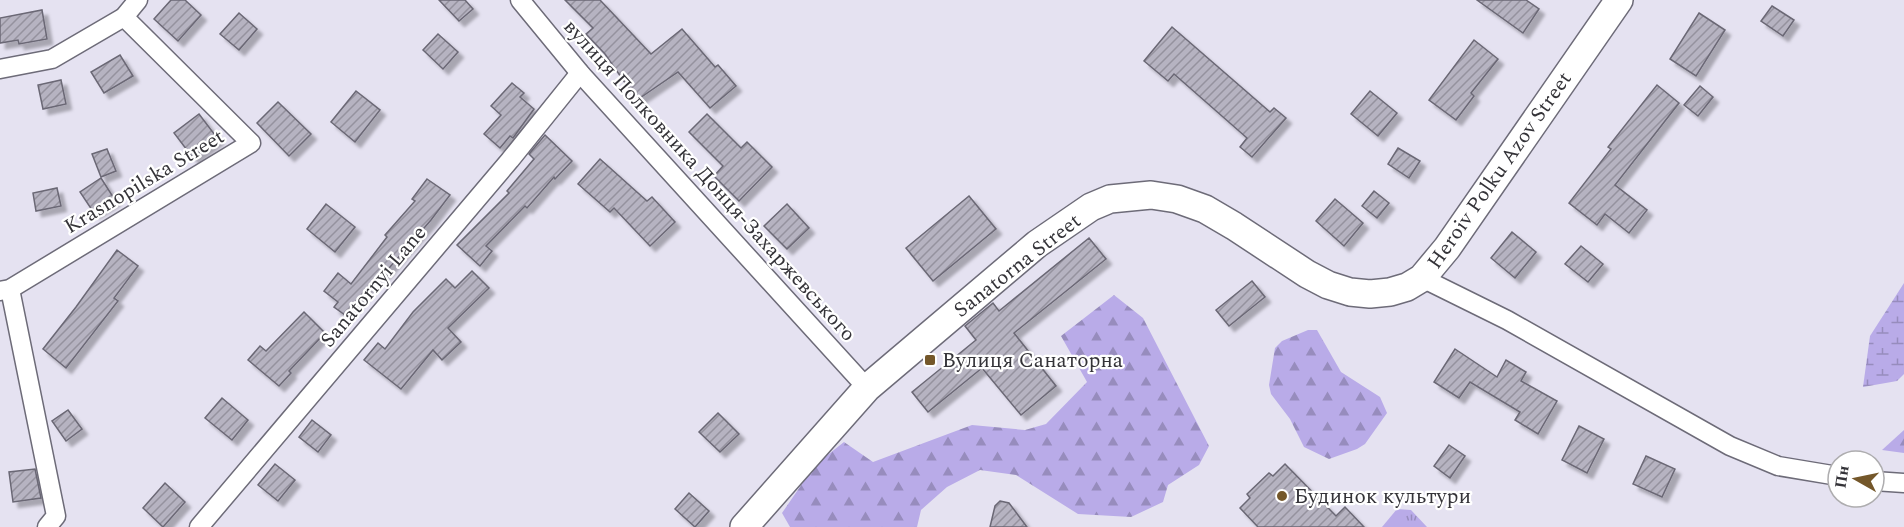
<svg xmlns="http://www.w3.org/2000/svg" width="1904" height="527" font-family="Spectral,serif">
  <defs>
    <pattern id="grass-tufts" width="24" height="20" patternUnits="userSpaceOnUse" patternTransform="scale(1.5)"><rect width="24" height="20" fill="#b9abe8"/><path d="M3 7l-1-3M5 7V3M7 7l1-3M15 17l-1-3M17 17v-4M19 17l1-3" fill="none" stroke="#978cbd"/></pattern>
    <pattern id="forest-firs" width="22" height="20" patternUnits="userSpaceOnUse" patternTransform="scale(1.5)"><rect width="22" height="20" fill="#b9abe8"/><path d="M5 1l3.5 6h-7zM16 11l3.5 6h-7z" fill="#978cbd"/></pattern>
    <pattern id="wetland-marsh" width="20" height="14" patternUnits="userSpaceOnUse" patternTransform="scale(1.5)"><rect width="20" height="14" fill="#b9abe8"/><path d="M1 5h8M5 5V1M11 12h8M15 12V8" fill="none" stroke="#978cbd"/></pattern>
    <pattern id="building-hatch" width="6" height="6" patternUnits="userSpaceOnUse" patternTransform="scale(1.5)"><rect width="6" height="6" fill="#b6b3c1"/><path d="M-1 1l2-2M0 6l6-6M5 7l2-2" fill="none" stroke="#95929e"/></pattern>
    <filter id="shadow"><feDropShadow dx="5.5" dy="5.5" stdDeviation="1.5" flood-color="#0004"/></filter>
  </defs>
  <rect width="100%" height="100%" fill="#e5e2f1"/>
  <polygon fill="url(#grass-tufts)" points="1397,509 1411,510 1427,527 1382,527"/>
  <g fill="url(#forest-firs)">
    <polygon points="1114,295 1143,318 1209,446 1199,465 1168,485 1163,502 1131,517 1078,514 1016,475 980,470 947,487 921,510 917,527 790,527 782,513 815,465 844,442 873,462 972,425 1025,430 1046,424 1087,382 1061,336"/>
    <polygon points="1308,330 1317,330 1341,372 1380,397 1387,413 1365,444 1357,449 1329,459 1304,447 1290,419 1271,394 1269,385 1275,348 1282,341"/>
    <polygon points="1904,430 1904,453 1882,450"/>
  </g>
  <polygon fill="url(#wetland-marsh)" points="1904,283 1904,374 1897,381 1863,387 1870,336"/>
  <g fill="url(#building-hatch)" stroke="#6b6875" stroke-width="1.5" filter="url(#shadow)">
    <polygon points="171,0 185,0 201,15 178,41 154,19"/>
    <polygon points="439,0 465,0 473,9 459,21"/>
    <polygon points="565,0 600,0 651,54 682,29 715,67 718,65 736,86 710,108 678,72 637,100 605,54 586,34 593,28"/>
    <polygon points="1477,0 1526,0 1539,9 1523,33"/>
    <polygon points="1772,6 1794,20 1783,36 1761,21"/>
    <polygon points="42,10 47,39 19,44 18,40 0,43 0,18"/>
    <polygon points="239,13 257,29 239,50 220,34"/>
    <polygon points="1699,13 1725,30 1696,76 1670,59"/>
    <polygon points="1172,27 1270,112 1274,108 1286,118 1252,157 1240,147 1247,138 1174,74 1168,81 1144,61"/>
    <polygon points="438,34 458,52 443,69 423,50"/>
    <polygon points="1474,40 1498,59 1471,93 1474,96 1456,120 1429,100"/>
    <polygon points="120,55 133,76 104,93 91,72"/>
    <polygon points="61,80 66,104 43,109 38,85"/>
    <polygon points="512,83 524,93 520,97 534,109 513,138 510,136 500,148 484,134 501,115 491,106"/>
    <polygon points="1657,85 1679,103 1615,185 1647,210 1629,233 1605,214 1597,225 1569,203 1611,149 1608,147"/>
    <polygon points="1700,86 1713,97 1698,116 1684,105"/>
    <polygon points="356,91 380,110 355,142 331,122"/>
    <polygon points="1370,91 1397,113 1378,136 1351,114"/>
    <polygon points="278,102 311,134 289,156 257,123"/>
    <polygon points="199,114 218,139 193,158 174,133"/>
    <polygon points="707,114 741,148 747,142 772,167 739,201 714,176 723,166 689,132"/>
    <polygon points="545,135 572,161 555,179 554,177 527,208 525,206 486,246 492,251 480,266 457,245 509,193 507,191 534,159 529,154"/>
    <polygon points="1398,148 1420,161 1409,178 1388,164"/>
    <polygon points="107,149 116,171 101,177 92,154"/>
    <polygon points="600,159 647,201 652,197 675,222 650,246 614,208 610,212 578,184"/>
    <polygon points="101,178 115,200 94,213 80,192"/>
    <polygon points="427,179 450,195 431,220 384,274 381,271 345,315 334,307 338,302 324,291 338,273 351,284 387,237 385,235 415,201 412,199"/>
    <polygon points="57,188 61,206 36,211 33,193"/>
    <polygon points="1374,191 1389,203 1377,218 1362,206"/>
    <polygon points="969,196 996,229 933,281 906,248"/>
    <polygon points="1335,199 1363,223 1344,246 1316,221"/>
    <polygon points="326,204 355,227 335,252 307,229"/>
    <polygon points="787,204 809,228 787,249 764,226"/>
    <polygon points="1512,232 1536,252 1515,278 1491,258"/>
    <polygon points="1089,238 1106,259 1014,333 1056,386 1021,415 982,368 928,412 912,392 976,340 965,326 993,303 999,311"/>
    <polygon points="1581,246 1603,264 1588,282 1565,264"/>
    <polygon points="117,250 138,266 114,298 118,301 66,368 43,349 76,307"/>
    <polygon points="472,271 489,288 448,328 461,342 442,360 433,350 401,389 364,360 378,343 385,349 413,312 446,279 455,288"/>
    <polygon points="1252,281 1265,297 1229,326 1216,310"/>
    <polygon points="304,312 325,333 289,371 291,373 279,386 248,360 260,346 266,351"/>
    <polygon points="1455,349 1497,377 1506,360 1526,372 1521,381 1557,401 1538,434 1515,420 1520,412 1470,382 1459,398 1434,382"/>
    <polygon points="222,398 248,420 232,440 205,418"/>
    <polygon points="68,410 82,429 66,441 52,421"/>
    <polygon points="718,413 739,434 720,452 699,432"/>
    <polygon points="312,420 331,435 318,452 299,437"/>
    <polygon points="1579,426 1604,439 1587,473 1562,460"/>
    <polygon points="1449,445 1465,456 1450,478 1434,466"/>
    <polygon points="1646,456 1675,469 1662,497 1633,484"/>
    <polygon points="275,464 295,480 278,501 258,485"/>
    <polygon points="1285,464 1336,516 1345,507 1364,527 1258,527 1240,508 1250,498 1247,494 1269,473 1273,476"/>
    <polygon points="35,469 41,498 13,502 9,472"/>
    <polygon points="165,483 185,502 163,527 143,508"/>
    <polygon points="689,493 709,511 695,527 675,509"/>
    <polygon points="1000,501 1009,503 1027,527 990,527 995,506"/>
  </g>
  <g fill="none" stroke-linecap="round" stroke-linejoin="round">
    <defs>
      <g id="minor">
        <polyline points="520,0 580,73 867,388"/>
        <polyline points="0,69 52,59 124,17 138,0"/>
        <polyline points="1422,278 1507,320 1730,446 1778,466 1838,476"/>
        <polyline points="10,289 56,516 47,527"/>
        <polyline points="0,291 10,289 251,143 124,17"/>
        <polyline points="1874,481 1904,483"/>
        <polyline points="199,527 510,160 580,73"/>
      </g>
      <polyline id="secondary" points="744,527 867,388 1037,244 1091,207 1110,199 1151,195 1177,199 1205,209 1234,226 1307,274 1328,285 1350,292 1370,294 1390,292 1407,287 1422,278 1447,248 1619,0"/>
    </defs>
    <use href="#minor" stroke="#6d6b78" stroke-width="21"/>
    <use href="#secondary" stroke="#6d6b78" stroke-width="30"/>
    <use href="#minor" stroke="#fff" stroke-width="18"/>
    <use href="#secondary" stroke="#fff" stroke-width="27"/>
  </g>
  <g fill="#74572a" stroke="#fff" stroke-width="2">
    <rect x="924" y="354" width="12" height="12" rx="3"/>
    <circle cx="1282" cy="496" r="6"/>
  </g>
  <g text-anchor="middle" stroke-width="4.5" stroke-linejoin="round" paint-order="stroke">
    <g font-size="21" fill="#343338" stroke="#fff">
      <text transform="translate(1499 170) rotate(-55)" y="7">Heroiv Polku Azov Street</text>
      <text transform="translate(710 180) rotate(48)" y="7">вулиця Полковника Донця-Захаржевського</text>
      <text transform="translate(144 181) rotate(-31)" y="7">Krasnopilska Street</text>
      <text transform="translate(1017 265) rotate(-38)" y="7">Sanatorna Street</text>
      <text transform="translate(373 286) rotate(-50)" y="7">Sanatornyi Lane</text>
    </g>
    <g font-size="21" fill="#343338" stroke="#fff" text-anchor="start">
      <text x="942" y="367">Вулиця Санаторна</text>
      <text x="1294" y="503">Будинок культури</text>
    </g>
  </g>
  <g transform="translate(1856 479) rotate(279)"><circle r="28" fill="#ffffff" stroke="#aeadaf" stroke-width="1.5"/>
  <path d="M0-4.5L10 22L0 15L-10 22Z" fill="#74572a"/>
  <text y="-9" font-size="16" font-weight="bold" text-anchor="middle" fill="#343338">Пн</text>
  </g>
</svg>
